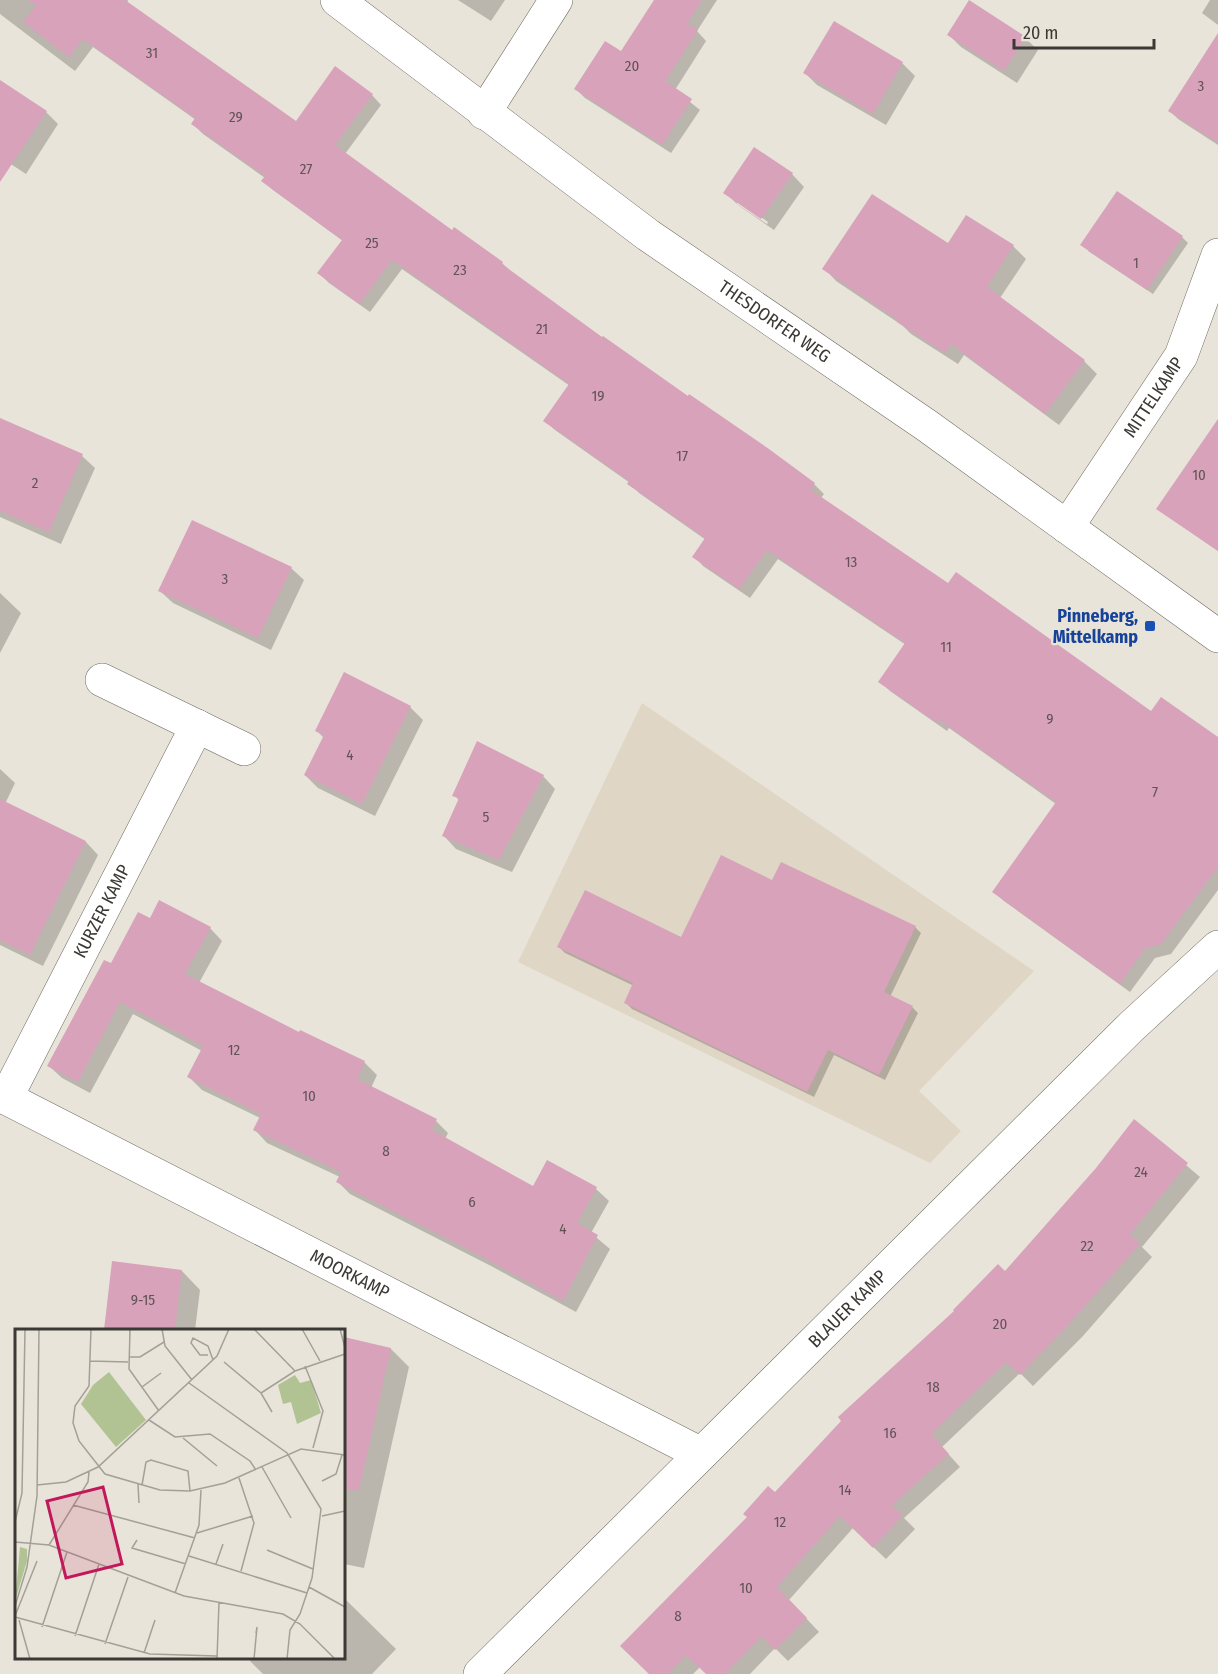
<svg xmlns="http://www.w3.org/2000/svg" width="1218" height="1674" font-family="'Fira Sans Condensed',sans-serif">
  <rect width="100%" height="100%" fill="#e9e4d9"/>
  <polygon fill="#dfd6c5" points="642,703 1034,971 919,1091 961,1131 930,1163 518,962"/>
  <g fill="#0003" fill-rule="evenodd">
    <polygon points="0,0 128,0 127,3 296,123 372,95 381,105 345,154 452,232 502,263 512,273 603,339 768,451 814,484 824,494 821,498 949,585 1152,713 1218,739 1218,890 1171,954 1155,958 1130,992 1004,901 994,892 1056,804 949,728 947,731 890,691 880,681 906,645 778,559 750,598 703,566 694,556 706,540 639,493 630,483 555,430 545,421 570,386 402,269 370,312 329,283 319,273 343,241 273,190 263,181 265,178 203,134 193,124 196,120 93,47 75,71 0,14"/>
    <polygon points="458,0 505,0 491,21"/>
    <polygon points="656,0 717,0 697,31 706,41 675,90 700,110 671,153 585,98 576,89 622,53"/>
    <polygon points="1210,0 1218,0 1218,25 1202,13"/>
    <polygon points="834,23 902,63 915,76 886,125 817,85 805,73"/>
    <polygon points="948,34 1025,38 1038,50 1017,83 961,47"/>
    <polygon points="1218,36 1218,145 1178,119 1170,111"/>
    <polygon points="0,106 46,112 58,124 26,174 0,157"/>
    <path d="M792,174l12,13 -30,43 -36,-25 -13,-13zM737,200l31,22 -1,2 -30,-20z"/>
    <polygon points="966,217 1013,246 1026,259 1000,298 1084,361 1097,374 1059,425 964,355 958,364 911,334 903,326 836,281 824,268 948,245"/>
    <polygon points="1182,237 1188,243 1153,294 1088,251"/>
    <polygon points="0,419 82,456 95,468 61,544 0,517"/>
    <polygon points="1218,444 1218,551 1158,509"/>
    <polygon points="291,568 304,580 271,650 173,603 160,591"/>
    <polygon points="0,593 21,613 0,653"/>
    <polygon points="410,707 423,720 375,816 318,788 305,775 324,738 317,731"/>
    <polygon points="0,769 15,783 5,804 86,842 98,855 43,966 0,945"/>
    <polygon points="543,776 555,789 512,872 456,849 444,836 460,801 454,795"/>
    <polygon points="150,920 210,928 222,941 199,983 300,1034 364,1062 377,1075 371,1088 436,1121 448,1133 445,1139 534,1188 596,1189 609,1201 591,1233 610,1249 576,1312 491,1266 350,1194 337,1181 340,1177 267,1143 255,1130 260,1118 202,1090 189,1077 202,1051 133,1014 90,1093 62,1078 49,1066 111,965"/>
    <polygon points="915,927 921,933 890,997 912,1007 918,1013 885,1080 834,1055 814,1097 632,1009 626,1003 634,986 565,953 559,947"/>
    <polygon points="1134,1121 1200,1177 1142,1247 1152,1257 1083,1336 1033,1386 1020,1373 942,1447 960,1467 904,1518 915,1529 886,1559 853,1528 789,1600 819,1632 788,1661 775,1648 750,1674 708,1674 700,1667 693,1674 651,1674 775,1494 1005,1273 1097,1168"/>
    <polygon points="113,1263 182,1271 200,1290 195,1330 105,1330"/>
    <polygon points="344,1338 391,1349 409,1367 364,1568 344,1564"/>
    <polygon points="345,1599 396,1649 372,1674 263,1674 250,1661 254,1658 344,1658"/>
  </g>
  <g fill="#d7a2ba">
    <polygon points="28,0 125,0 296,121 335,66 373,94 335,145 452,230 454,227 503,262 502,264 602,337 603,336 688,396 689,394 769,449 815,483 811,490 948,583 956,572 1151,711 1161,697 1218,737 1218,867 1161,944 1145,948 1120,984 992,892 1056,802 939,720 937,723 878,682 905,643 767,550 739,589 692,557 705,538 627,484 629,481 543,421 569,384 392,260 359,304 317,273 342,240 261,181 265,176 191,124 195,118 83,39 69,57 23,22 36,5"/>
    <polygon points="654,0 702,0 687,23 698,30 665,81 692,99 662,145 574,89 605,41 621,51"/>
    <polygon points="969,0 1026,37 1004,71 947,35"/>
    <polygon points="834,21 903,62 873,114 803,73"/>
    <polygon points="1218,33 1218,143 1168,111"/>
    <polygon points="0,80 47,111 0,182"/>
    <polygon points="754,147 793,173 761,219 723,193"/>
    <polygon points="1117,191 1183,236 1147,290 1080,245"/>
    <polygon points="872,194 948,243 966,215 1014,245 987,287 1085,360 1045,414 951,344 945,353 897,322 898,320 822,269"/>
    <polygon points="0,418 83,454 49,532 0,511"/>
    <polygon points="1218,419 1218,551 1156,509"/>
    <polygon points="192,520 292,567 258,638 158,591"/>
    <polygon points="344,672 411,706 362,804 304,775 324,735 315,731"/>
    <polygon points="477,741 544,775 499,860 442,836 459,798 452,796"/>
    <polygon points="0,799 86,841 30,955 0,940"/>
    <polygon points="721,855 772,880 781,862 916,926 884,992 913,1006 879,1075 828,1050 807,1092 624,1003 633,983 557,947 585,890 681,937"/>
    <polygon points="159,900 211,927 185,974 299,1032 300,1030 365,1061 357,1079 437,1119 432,1130 533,1186 547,1160 597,1187 577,1223 598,1235 563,1301 477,1254 336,1182 341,1172 253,1130 261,1114 187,1077 203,1046 120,1002 78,1082 47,1066 104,960 111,963 138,912 150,918"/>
    <polygon points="1134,1119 1188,1163 1130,1234 1140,1244 1070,1323 1020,1375 1006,1362 931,1434 949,1454 892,1505 903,1515 873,1548 840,1516 777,1587 807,1618 775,1650 762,1636 725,1674 706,1674 686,1655 668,1674 649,1674 620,1646 747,1517 743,1514 768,1486 775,1492 841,1421 838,1417 954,1311 953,1310 998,1264 1005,1271 1096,1168"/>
    <polygon points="112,1261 182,1270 175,1330 104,1330"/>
    <polygon points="344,1337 391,1348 359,1490 344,1489"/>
  </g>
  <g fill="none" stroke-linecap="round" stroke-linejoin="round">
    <defs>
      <g id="minor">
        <path id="s1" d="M337,0l311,235 278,190 292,211"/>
        <polyline points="484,113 556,0"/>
        <path id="s2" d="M1067,527l114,-171 37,-101"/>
        <polyline points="102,680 244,749"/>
        <path id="s3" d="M0,1095l701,359"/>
        <path id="s4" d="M6,1098l191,-372"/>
        <path id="s5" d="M480,1674l651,-647 87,-80"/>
      </g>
    </defs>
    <use href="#minor" stroke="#6e6a60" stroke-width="34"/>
    <use href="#minor" stroke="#fff" stroke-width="33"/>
  </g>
  <rect fill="#1a4fb4" stroke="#e9e4d9" stroke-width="2" x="1144" y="620" width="12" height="12" rx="3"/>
  <g text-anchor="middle" stroke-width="4.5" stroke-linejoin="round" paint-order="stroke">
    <g font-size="15" fill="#625356">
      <text x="152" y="58">31</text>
      <text x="632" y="71">20</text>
      <text x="1201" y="91">3</text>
      <text x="236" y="122">29</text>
      <text x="306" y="174">27</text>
      <text x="372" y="248">25</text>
      <text x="1136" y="268">1</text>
      <text x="460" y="275">23</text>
      <text x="542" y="334">21</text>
      <text x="598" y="401">19</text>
      <text x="682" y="461">17</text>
      <text x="1199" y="480">10</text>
      <text x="35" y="488">2</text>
      <text x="851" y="567">13</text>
      <text x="225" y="584">3</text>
      <text x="946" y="652">11</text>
      <text x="1050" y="724">9</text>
      <text x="350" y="760">4</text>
      <text x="1155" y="797">7</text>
      <text x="486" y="822">5</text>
      <text x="234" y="1055">12</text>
      <text x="309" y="1101">10</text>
      <text x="386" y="1156">8</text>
      <text x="1141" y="1177">24</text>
      <text x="472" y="1207">6</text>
      <text x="563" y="1234">4</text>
      <text x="1087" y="1251">22</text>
      <text x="143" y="1305">9-15</text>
      <text x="1000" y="1329">20</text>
      <text x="933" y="1392">18</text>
      <text x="890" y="1438">16</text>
      <text x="845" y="1495">14</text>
      <text x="780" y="1527">12</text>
      <text x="746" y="1593">10</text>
      <text x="678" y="1621">8</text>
    </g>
    <g font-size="18" fill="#3b3935" stroke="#e9e4d9">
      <text dy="6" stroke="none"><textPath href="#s1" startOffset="543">THESDORFER WEG</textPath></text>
      <text dy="6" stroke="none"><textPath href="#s2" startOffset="156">MITTELKAMP</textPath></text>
      <text dy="6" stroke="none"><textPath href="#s4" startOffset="210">KURZER KAMP</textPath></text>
      <text dy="6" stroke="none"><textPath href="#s3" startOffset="393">MOORKAMP</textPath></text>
      <text dy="6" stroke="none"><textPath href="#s5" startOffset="518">BLAUER KAMP</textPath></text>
    </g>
    <g font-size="18" font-weight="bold" fill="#164399" stroke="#e9e4d9" text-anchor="end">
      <text x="1138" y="622">Pinneberg,<tspan x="1138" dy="21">Mittelkamp</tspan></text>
    </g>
  </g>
  <g transform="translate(15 1329)">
    <rect width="330" height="330" fill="#e9e4d9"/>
    <path d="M94,43l37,48 -30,27 -35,-43 12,-19zM280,46l5,8 11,-3 10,33 -24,11 -6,-22 -8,2 -5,-19zM5,218l7,2v12l-12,40z" fill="#b1c392"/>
    <path fill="none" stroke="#a3a097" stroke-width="1.5" d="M76,0l-2,57 -14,20 -2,17 6,18 26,33 55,16 30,1 35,-8 76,-34 44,6M115,0l-1,40 30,42M147,0l3,17 27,34M239,0l41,42M287,0l18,32M325,0l5,19M193,26h-8l-9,-12 2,-5 15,8 5,14M114,28h11l24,-15M75,32l38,1M209,33l37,31 11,19M290,37l18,45 -10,37M174,54l98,70 34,56 -9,69 -12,36 -10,16 -3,29M127,58l19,-14M246,64l34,-22 50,-17M134,91l26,17 35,-3 40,27 6,9M168,109l34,28M247,138l29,51M224,149l15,45 -13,48M307,152l14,-7 6,-19M123,155l1,19M22,156l29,-3 32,-15 119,-111 12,-27M127,156l4,-23 5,-2 37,11 2,20M58,176l122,33M307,187l23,-5M0,193l7,-29 3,-164M182,204l56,-17M122,211l-5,8 54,16M0,213l34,3 135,51 99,18 17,10 35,35M34,216l39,-63 1,-10M252,221l46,19M174,227l118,37M201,235l7,-20M294,258l36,20M160,264l24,-68 2,-35M0,277l12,-39 10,-71 2,-167M0,287l22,-55M0,288l135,37 67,2M4,291l11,39M27,298l25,-75M60,307l24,-72M90,315l23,-67M129,324l11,-33M202,330l2,-57M239,330l3,-32 -1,6"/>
    <path fill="#c2185b" fill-opacity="0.15" stroke="#c2185b" stroke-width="3" d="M88,158l19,77 -56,14 -19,-77z"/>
    <rect width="330" height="330" fill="none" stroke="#3b3935" stroke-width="3"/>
  </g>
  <path d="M1014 39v9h140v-9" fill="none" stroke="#3b3935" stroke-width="3"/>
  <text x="1023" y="39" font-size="18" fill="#3b3935" stroke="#e9e4d9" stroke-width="4.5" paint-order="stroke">20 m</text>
</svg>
